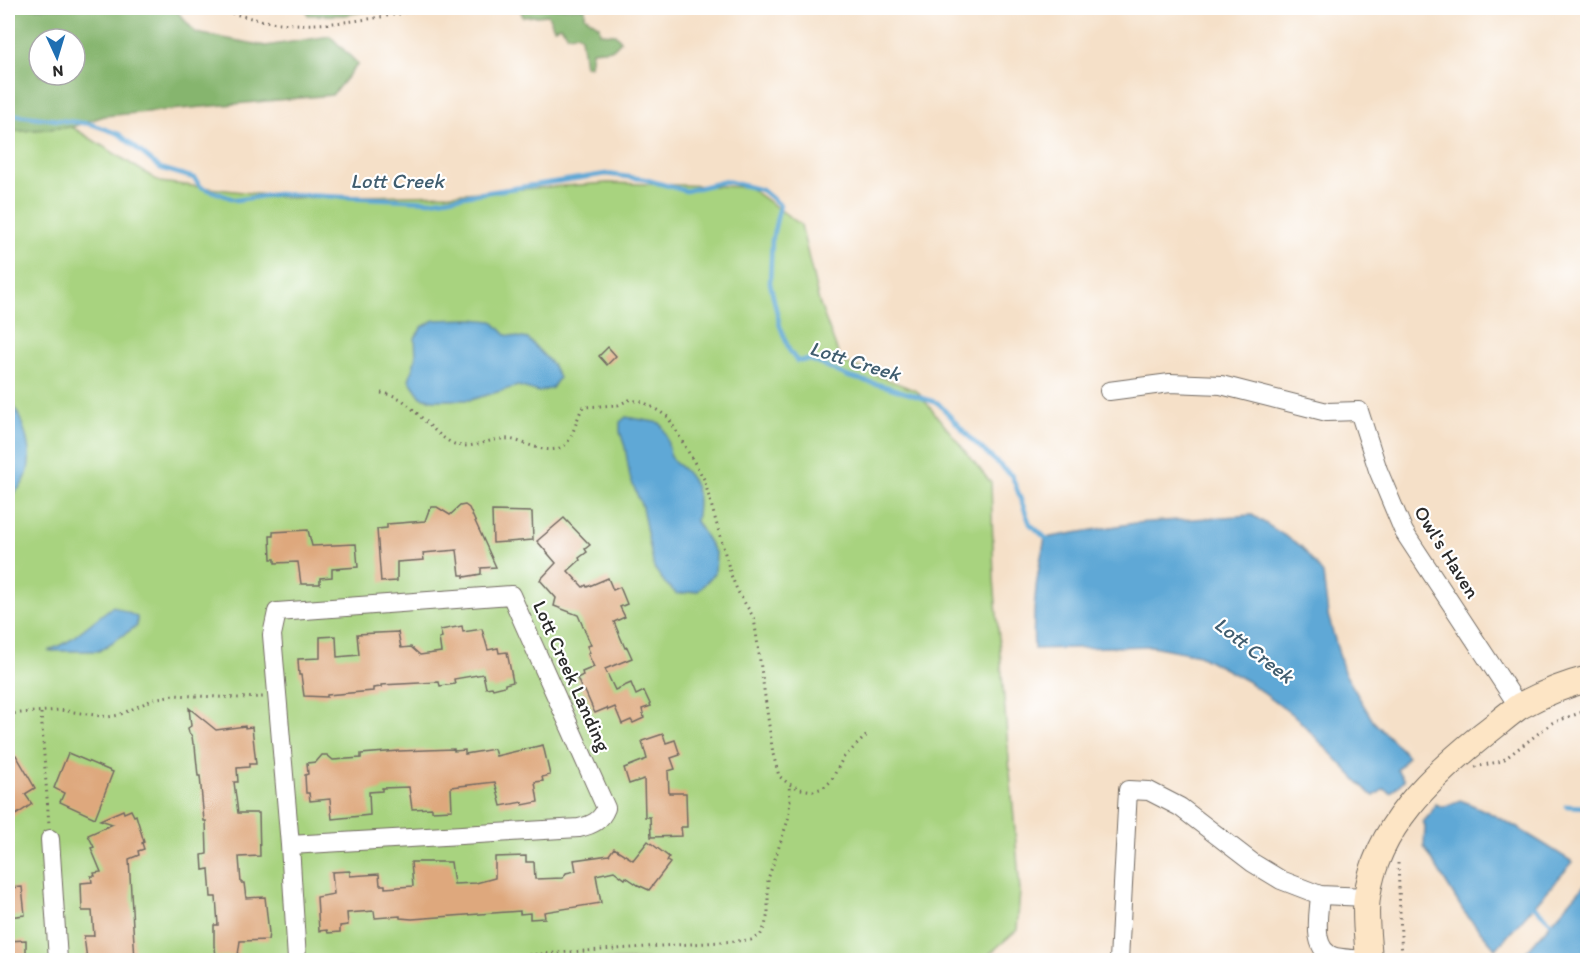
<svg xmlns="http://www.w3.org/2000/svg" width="1595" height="968" font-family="Itim,sans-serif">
  <rect width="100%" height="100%" fill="#fff"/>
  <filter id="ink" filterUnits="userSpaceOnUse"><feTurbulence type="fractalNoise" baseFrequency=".0167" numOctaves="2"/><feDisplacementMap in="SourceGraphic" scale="12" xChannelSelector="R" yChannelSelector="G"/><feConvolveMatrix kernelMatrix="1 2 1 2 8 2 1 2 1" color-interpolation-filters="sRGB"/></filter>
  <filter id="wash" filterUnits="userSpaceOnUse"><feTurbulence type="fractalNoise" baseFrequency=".008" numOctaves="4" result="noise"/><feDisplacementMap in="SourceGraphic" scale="24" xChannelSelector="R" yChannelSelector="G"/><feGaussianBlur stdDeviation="1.35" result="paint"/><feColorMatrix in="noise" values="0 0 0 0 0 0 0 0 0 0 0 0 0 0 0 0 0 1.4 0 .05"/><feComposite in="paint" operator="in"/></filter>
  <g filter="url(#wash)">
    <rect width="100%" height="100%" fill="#f5e0c8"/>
    <polygon fill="#a8d37f" stroke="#6a7f55" stroke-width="1.5" points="72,127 160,182 291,198 450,194 608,183 748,187 801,225 819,302 841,361 917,391 991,483 994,579 1020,891 1017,930 986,957 968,960 8,960 8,132"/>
    <g fill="#86b56e" stroke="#58704c" stroke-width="1.5" fill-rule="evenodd">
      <path d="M8,8h166l22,25 70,13 64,-10 28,28 -26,31 -228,21 -32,11 -64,5zM39,39h36v36h-36z"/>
      <polygon points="306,8 383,8 345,15 308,15"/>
      <polygon points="520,8 585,8 585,16 599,26 600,33 615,34 621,41 613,49 592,51 590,66 585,66 581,37 577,34 568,35 561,26 554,28 548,15 523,17"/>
    </g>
    <g fill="#5fa8d6" stroke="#456a80" stroke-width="1.5">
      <polygon points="471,319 492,321 506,335 528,339 552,364 559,378 552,388 539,392 518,386 470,400 433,400 421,397 409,380 416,357 415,338 422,327 434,320"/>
      <path d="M8,400c8,6 12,18 16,29 8,24 10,53 -16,68z"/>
      <path d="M626,417l34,6c10,13 6,24 12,36 2,4 8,7 11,10 16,15 17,31 13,52l20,33 -1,19 -17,18 -21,3 -12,-11 -11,-15 -12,-61 -12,-30 -5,-30 -5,-15v-10z"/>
      <path d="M1252,515l49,31 22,28 5,41 16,57 29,49 35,35 -11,14 7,10 -13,13 -7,-4 -10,7 -6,-4 -71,-74 -50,-37 -48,-26 -47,-9 -118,3c-2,-38 2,-74 11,-111l90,-15z"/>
      <polygon points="113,606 137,617 137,626 99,651 48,651 67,642"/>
      <path d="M1460,800c40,15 77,40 113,62l-77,87 -32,-37 -40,-65 1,-21 -2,-4 8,-9 4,-9 8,3z"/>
      <polygon points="1587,882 1587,960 1519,960"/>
    </g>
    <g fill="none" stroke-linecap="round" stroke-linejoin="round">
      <g stroke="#5fa8d6" stroke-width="4.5">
        <polyline points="8,114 91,124 119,134 160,168 194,178 201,187 236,200 278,194 431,201 606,174 644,179 686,191 726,181 762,190 780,205 772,240 770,283 780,326 790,352 797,361 811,360 849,377 888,387 938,403 972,440 1012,476 1030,524 1048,540"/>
        <polyline points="1566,806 1585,807 1588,805"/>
        <polyline points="1531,903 1555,926"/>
      </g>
    </g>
    <g id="blocks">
      <g fill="#dea87d">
        <polygon points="608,347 616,356 607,365 599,356"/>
        <polygon points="465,505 469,508 496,567 481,568 481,574 464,577 464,575 460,575 457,550 423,553 424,560 397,562 397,581 381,582 377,529 387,528 387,524 425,521 429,510 432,507 437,507 450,515 460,506"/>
        <polygon points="492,511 532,512 533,540 493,543"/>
        <polygon points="564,518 590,545 585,549 587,552 579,558 580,560 568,571 583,587 586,585 587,587 608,578 613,590 620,587 627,604 620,607 625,617 614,622 625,648 627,647 632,658 605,669 615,690 631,683 636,695 644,691 651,706 642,709 644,718 633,723 631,720 622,724 615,707 608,710 607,708 595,713 593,709 585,691 583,692 577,678 583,675 582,672 594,667 588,654 590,653 587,646 591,645 578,615 554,606 556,598 540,580 556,563 537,541"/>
        <polygon points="308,530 312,546 356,544 358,567 332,569 332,577 320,578 320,584 301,584 298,562 275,563 275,559 271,559 270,536 273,536 273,532"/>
        <polygon points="462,626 463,632 482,629 488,650 498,648 499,653 507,652 513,682 505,684 505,686 493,689 492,687 486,688 483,674 454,679 455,684 440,686 439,682 381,685 381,687 373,688 373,691 327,695 327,697 304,696 301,675 299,675 298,659 320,658 320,637 336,636 337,657 359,655 357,634 398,632 401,648 411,647 420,655 441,652 439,638 442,637 440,630"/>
        <polygon points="189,708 216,730 245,726 245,728 252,727 256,764 249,764 249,767 237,768 238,782 234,782 238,813 259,813 260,856 239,857 241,883 244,883 246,898 265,897 269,933 268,940 240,941 238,955 216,957 215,947 214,947 214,925 218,925 216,897 211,897 209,869 203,870 202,855 207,854 206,821 204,821 200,776 198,776 195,746 193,744 192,736 189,733 188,728 191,726"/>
        <polygon points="663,734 666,743 675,740 680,755 671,758 675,769 668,771 669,793 686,793 687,827 681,827 682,836 651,837 650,817 645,817 644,779 629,784 624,768 647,759 642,741"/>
        <polygon points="543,745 550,775 542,777 543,781 535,782 538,802 523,805 522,802 501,806 495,782 451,787 452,810 432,811 432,808 412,809 409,787 382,788 382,791 369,792 370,815 332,819 330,799 310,801 309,793 306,793 305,775 308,774 307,763 316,762 322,755 327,755 333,760 361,758 361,754 399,751 454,749 454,751 465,750 465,754 494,749 496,756"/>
        <polygon points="68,753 113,772 95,818 60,802 64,793 54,788"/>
        <polygon points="16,755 35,788 25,794 32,804 8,820 8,760"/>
        <polygon points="123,810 124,813 131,810 134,816 136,815 144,842 142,843 144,849 138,851 139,855 129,859 135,960 87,960 84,936 94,936 92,911 82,911 81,883 92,882 91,876 95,876 94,873 101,872 91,848 94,847 88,835 113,824 100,820"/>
        <polygon points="648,841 669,857 667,861 670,863 649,890 638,885 626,877 625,879 614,871 596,875 601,903 544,912 545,918 530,919 530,913 520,914 520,911 412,919 400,918 400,916 375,918 374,911 347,913 348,925 340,926 340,932 328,933 327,930 319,931 317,897 334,894 332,872 350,871 350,876 379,874 380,885 385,885 385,888 413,886 411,862 451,862 454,884 476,883 495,878 495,857 526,856 526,862 534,862 535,879 563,878 566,873 576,871 574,860 609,855 614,848 633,860"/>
        <polygon points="22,887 25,915 8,917 8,888"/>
        <polygon points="26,940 26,960 8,960 8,941"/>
      </g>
    </g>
  </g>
  <g filter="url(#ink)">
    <use href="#blocks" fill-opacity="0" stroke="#726a62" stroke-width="1.5"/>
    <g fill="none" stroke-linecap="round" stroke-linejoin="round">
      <defs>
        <g id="street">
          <polyline points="1109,391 1170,383 1221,385 1327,412 1359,411 1378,470 1404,532 1519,707"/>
          <polyline points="50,839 58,960"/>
          <path d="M290,845l289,-17c13,-3 22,-7 27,-20l-95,-213 -234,17 -5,23 18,210 7,115"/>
          <path d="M1320,895c-1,19 -10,57 16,62 10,2 22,2 33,3"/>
          <polyline points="1119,960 1128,790 1149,791 1180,807 1253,863 1281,880 1320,895 1367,897"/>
        </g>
        <path id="secondary" d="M1369,960c-1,-20 -5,-43 -2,-63 9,-70 66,-122 117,-163 12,-9 24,-20 36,-28 22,-12 44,-21 68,-27"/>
      </defs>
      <use href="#street" stroke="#726a62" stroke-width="20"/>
      <use href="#secondary" stroke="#726a62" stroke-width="28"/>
      <g stroke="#726a62" stroke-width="3" stroke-dasharray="1.5 4.5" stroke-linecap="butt">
        <path d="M221,8c8,5 17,7 26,9 58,16 125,2 183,-9"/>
        <path d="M381,393l11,2 9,4c17,13 31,32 49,43 19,11 38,-5 59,-3 17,3 36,16 53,8 11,-5 14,-29 21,-40l35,-2 11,-5 14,2 14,8 11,7 36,62 27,96 7,17 16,26 19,136 6,22 10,8 11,5 13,2 10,-3 8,-7 12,-23 24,-23"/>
        <polyline points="41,713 49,825"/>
        <polyline points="8,714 60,710 108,717 119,715 154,699 173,695 240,698 264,697"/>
        <polyline points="1475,767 1502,761 1552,723 1588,710"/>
        <polyline points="1398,863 1402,960"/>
        <polyline points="451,960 751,940 760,936 765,926 768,913 768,879 788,820 790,800 789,784"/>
      </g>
      <use href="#street" stroke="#fff" stroke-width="18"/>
      <use href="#secondary" stroke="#fde5c5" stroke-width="26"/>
    </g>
  </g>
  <g text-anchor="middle" stroke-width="4.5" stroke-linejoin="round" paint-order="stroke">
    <g font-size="20" fill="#2b2b2b" stroke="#fff">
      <text transform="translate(1447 552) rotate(58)" y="7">Owl's Haven</text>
      <text transform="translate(572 676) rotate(66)" y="7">Lott Creek Landing</text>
    </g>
    <g font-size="21" font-style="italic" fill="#405d6f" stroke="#fff">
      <text x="397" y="188">Lott Creek</text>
      <text transform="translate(855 361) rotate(17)" y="7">Lott Creek</text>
      <text transform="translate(1254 650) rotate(38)" y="7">Lott Creek</text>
    </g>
  </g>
  <rect width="1595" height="968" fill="none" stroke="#fff" stroke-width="30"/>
  <g transform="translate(57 57) rotate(176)"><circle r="28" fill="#ffffff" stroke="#aaaaaa" stroke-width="1.5"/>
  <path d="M0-4.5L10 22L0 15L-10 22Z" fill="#1f6fb2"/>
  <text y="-9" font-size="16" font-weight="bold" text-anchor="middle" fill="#2b2b2b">N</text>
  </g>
</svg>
